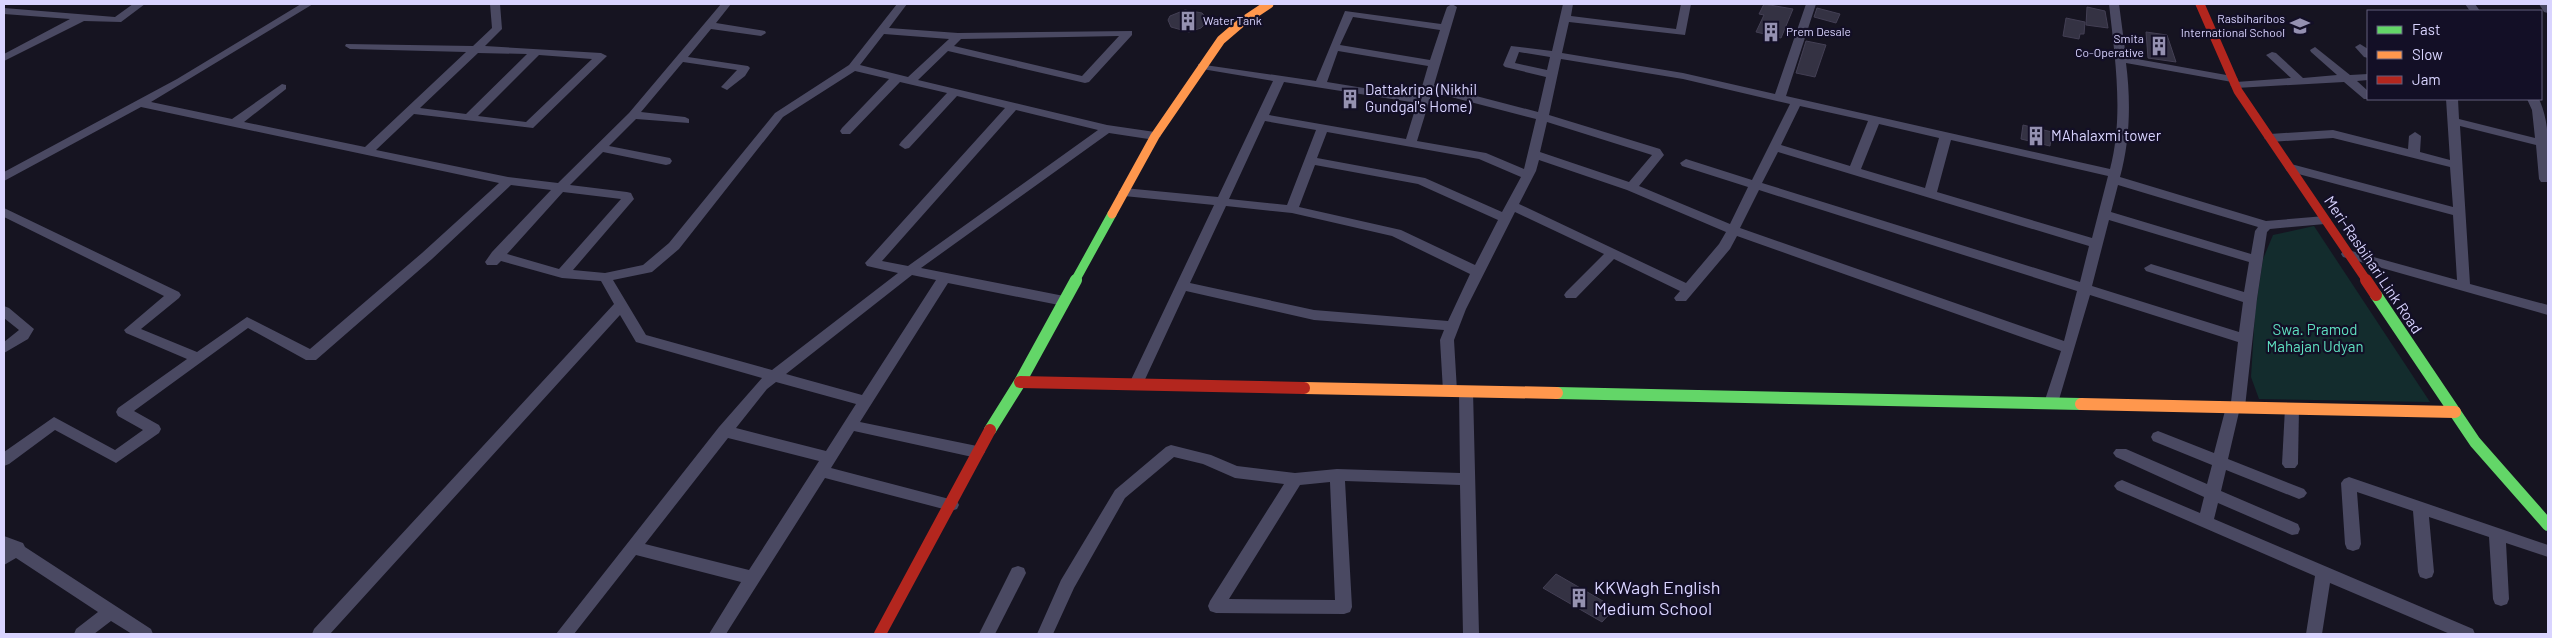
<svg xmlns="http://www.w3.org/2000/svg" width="2552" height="638" font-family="Barlow,sans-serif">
  <rect width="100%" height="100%" fill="#161421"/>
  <polygon fill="#132c2d" points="2314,226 2430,402 2259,399 2251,377 2255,313 2263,259 2273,235"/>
  <g fill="#343243" stroke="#433f54">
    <polygon points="1764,4 1793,9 1781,38 1756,32 1764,15 1759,14"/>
    <polygon points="2087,7 2105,11 2108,28 2086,25"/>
    <polygon points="1817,8 1840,14 1836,23 1814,17"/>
    <polygon points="1185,10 1202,13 1208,19 1207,22 1201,28 1189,32 1171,27 1168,20 1170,16"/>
    <polygon points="2066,18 2085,22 2084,34 2080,34 2079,39 2063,36"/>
    <polygon points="2146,32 2167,35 2176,62 2148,58"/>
    <polygon points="1806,41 1826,45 1815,77 1796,73"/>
    <polygon points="2023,125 2052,132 2050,146 2021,139"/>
    <polygon points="1556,574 1615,608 1602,622 1543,588"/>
  </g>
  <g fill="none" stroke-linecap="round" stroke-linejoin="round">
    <g fill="#4a4962" fill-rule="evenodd">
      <polygon points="133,4 145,4 121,22 84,21 4,61 4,54 70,19 4,14 4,8 115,17"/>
      <path d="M301,4h12l-162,98 81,17 50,-35 4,1v4l-42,33 121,25 101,-95 -116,-3 -5,-3 1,-2 127,2 19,-18 -2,-24h10l2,25 -17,17 116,7 6,3 -74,72 -119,-14 -38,36 132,27 50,6 71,-70 92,-109h10l-15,19 49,8 1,2 -5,3 -50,-7 -23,28 60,9 2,2 -5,8 -18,14 -6,-3 16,-17 -54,-8 -42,50 44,5 4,2v4l-53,-4 -27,27 61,12 2,3 -2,3 -4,1 -63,-13 -33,33 57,7 4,1 3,6 -61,71 32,3 38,-8 26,-22 106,-130 74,-48 48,-61h10l-18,24 69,5 174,-2v4l-43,47 -4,1 -137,-32 -30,29 189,45 48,7 6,4 -6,4 -46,-7 -188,135 143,28 7,5 -7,5 -116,-23 -88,139 117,24 5,2 3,4 -3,4 -5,2 -123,-27 -23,37 126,33 2,4 -2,4 -6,2 -126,-33 -99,156h-17l32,-52 -105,-27 -62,79h-18l163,-207 43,-49 -126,-36 -16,-27 -290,319h-18l2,-5 300,-325 -13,-23 -39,-3 -61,-17 -4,4h-10l-2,-3 7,-10 59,-62 -40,-5 -79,74 -116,101h-10l-58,-32 -114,83 25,14 2,4 -2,4 -43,30 -61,-33 -46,34 -5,2v-14l50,-35 61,33 28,-20 -25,-14 -2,-4 2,-4 69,-49 -61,-26 -2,-3 40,-34 -160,-79v-9l175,84 2,3 -2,3 -38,31 56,23 50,-35 63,32 112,-96 77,-70 -358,-76 -137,74v-9l173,-93zM884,34l65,5 -41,38 -48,-12zM1119,36l-37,40 -128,-30 7,-7zM478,53l49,1 -61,60 -46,-6zM539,55l53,4 -66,63 -48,-6zM855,71l34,8 -47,49 -2,3 2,3h8l50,-52 47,11 -46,49 -2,3 6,4 4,-1 48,-52 48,12 -140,155 2,3 31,7 -126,97 -126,-35 -33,-55 39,-8 27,-23 104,-132zM1016,110l82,20 -190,136 -26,-5zM563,192l58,7 -62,70 -52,-15zM912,275l24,5 -74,115 -76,-21zM776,382l80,22 -30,47 -90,-23 31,-39zM728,438l91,23 -70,109 -104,-26z"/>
      <path d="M1452,4l5,3 -23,78 104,27 8,-35 -41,-10 -2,-2 8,-19 41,5 11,-47h10l-2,12 105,13 5,-25h10l-6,31 -116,-13 -7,31 121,20 92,21 31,-90h10l-30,92 324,73c14,-53 5,-111 -1,-165h10l7,53 106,19 6,3 -6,3 -106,-19c5,38 4,78 -6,114l146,44 59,-5 6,4 -6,4 -55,5 -3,3 -10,67 -12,108 -6,5 -11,47 76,30 3,4 -3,4 -5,2 -73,-29 -5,21 77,33 2,5 -2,5 -6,1 -74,-32 -4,16 259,110 2,5h-25l-120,-51 -8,51h-16l9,-58 -198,-86 -3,-4 3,-4 5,-2 78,33 4,-16 -88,-40 -3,-4 3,-4h10l81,35 5,-19 -59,-24 -2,-4 2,-4 5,-2 56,22 12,-46 5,-5 7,-60 -148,-47 -32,108 -2,4h-10l-2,-4 17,-52 -324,-115 -7,13 -44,52h-10l-2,-3 6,-7 -66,-32 -38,39h-10l-2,-3 2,-3 38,-38 -89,-42 -49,97 -12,31 3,51 -2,4h-10l-2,-4 -3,-51 4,-10 -130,-10 -128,-29 -45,97h-10l-2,-4 85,-179 -90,-9 -6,-4 6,-4 94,9 55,-116 -71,-12 -4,-1v-4l118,17 29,-70 96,13 6,-17zM1353,17l87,13 -10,30 -90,-15zM1338,51l90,15 -9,31 -92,-15zM1519,52l31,5 -3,13 -32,-7zM1561,59l122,20 107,25 -38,76 -66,-21 -6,4 2,3 66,21 -18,37 -91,-38 25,-31 -4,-6 -111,-34zM1284,82l133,21 -11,36 -137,-24zM1432,92l104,27 -12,50 -38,-16 -69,-12zM1800,106l68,15 -18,45 -69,-21zM1265,121l51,9 -29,75 -58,-6zM1547,122l105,33 -23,27 -89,-30zM1879,124l60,14 -14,50 -64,-19zM1327,132l152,27 42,18 -19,35 -77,-34 -108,-20zM1951,140l157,36 -16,62 -155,-46zM1778,152l311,94 -9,36 -318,-99zM1539,160l88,30 99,42 -7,12 -33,39 -167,-79 17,-33zM1315,165l103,19 80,36 -23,45 -74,-35 -102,-23zM2118,185l140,42 -3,4 -4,23 -140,-42zM1759,190l318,101 -13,50 -324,-113zM1226,206l66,7 100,23 78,38 -22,47 -134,-11 -124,-27zM2109,220l140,42 -5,30 -93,-28 -7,4 2,3 97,31 -4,30 -147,-46z"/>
      <polygon points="2465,4 2475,4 2480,11 2470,11"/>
      <polygon points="2539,4 2548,4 2548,13 2544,12"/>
      <polygon points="2360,44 2368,49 2368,58 2364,57 2355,47"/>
      <polygon points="2315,47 2350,75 2368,74 2368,80 2357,81 2368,91 2368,99 2372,99 2364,99 2344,82 2236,88 2230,85 2236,82 2291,78 2266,55 2272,52 2276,53 2303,78 2337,75 2311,52 2310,50"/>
      <path d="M2446,99h12l1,20 76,19 -3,-28 -5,-11h12c12,26 9,55 9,83h-7l-2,-3 -3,-34 -76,-19 10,158 78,21v10l-205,-58 -2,-3 2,-3 5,-1 109,30 -4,-65 -166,-44 -2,-3 6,-4 162,43 -3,-40 -117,-29 -63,4 -6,-4 6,-4 63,-4 75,19 1,-13 6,-4 6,4 -1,16 30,8z"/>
      <polygon points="4,306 9,308 34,329 28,339 4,353 4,342 19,330 4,318"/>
      <path d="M1466,386l5,1 2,4 6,243h-16l-3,-149 -115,-4 7,126 -2,5 -6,2 -128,-1 -6,-2 -2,-5 2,-5 74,-117 -49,-6 -32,-14 -29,-7 -49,41 -51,90 -21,46h-16l24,-54 54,-90 51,-43 5,-2 40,10 26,11 58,7 42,-4 123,4 -1,-82 2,-4zM1330,482l5,118 -106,-1 71,-114z"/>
      <polygon points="2292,403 2297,404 2299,408 2298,464 2295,468 2285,468 2282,464 2285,408 2287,404"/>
      <polygon points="2349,477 2548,545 2548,557 2506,543 2509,599 2507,604 2501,606 2495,604 2493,599 2489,537 2429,517 2434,572 2432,577 2426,579 2420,577 2418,572 2413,511 2357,492 2361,544 2359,549 2353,551 2347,549 2345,544 2341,483 2344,479"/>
      <polygon points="4,536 23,543 25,547 151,629 153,634 132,634 111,621 94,634 74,634 76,629 98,612 16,558 4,565"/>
      <polygon points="1018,566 1024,568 1026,573 995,634 979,634 1012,568"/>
    </g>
    <polyline stroke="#63d668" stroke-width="9" points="1075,281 1112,214"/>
    <g stroke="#63d668" stroke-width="12">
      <polyline points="2376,295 2475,442 2548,525"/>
      <polyline points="1557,393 2081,404"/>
      <polyline points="990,430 1020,382 1076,280"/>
    </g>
    <polyline stroke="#ff974d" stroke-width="9" points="1112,214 1155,136 1221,40 1242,22 1269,4"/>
    <g stroke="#ff974d" stroke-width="12">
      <polyline points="1304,388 1557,393"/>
      <polyline points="2081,404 2455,412"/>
    </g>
    <polyline stroke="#b3261e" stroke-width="9" points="2200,4 2238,91 2367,281"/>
    <g stroke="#b3261e" stroke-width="12">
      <polyline points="2366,280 2376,295"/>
      <polyline points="1020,382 1304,388"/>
      <polyline points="880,634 990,430"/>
    </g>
  </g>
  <defs>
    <symbol id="building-bare" viewBox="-9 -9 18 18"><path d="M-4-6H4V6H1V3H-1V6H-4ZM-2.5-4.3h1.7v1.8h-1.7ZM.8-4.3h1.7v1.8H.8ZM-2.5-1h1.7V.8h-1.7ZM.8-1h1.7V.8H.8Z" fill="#9591b1" stroke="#130f26" stroke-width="2.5" paint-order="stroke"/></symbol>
    <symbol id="school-bare" viewBox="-9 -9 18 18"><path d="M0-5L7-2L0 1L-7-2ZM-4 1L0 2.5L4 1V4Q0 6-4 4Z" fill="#9591b1" stroke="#130f26" stroke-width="2.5" paint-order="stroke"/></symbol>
  </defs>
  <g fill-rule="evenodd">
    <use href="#building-bare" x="1174" y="7" width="28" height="28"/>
    <use href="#school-bare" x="2286" y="12" width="28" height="28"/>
    <use href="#building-bare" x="1757" y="18" width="28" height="28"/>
    <use href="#building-bare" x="2145" y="32" width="28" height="28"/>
    <use href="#building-bare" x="1336" y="85" width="28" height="28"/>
    <use href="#building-bare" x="2022" y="122" width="28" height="28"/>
    <use href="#building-bare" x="1565" y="584" width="28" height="28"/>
  </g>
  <g text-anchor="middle" stroke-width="4.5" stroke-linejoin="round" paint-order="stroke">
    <g font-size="12" fill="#d9d4ff" stroke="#130f26" text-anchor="end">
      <text x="2285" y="23">Rasbiharibos<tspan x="2285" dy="14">International School</tspan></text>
      <text x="1203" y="25" text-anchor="start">Water Tank</text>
      <text x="1786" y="36" text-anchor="start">Prem Desale</text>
      <text x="2144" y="43">Smita<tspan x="2144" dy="14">Co-Operative</tspan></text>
    </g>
    <g font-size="15" fill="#d9d4ff" stroke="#130f26" text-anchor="start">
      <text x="1365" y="95">Dattakripa (Nikhil<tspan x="1365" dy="17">Gundgal's Home)</tspan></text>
      <text x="2051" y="141">MAhalaxmi tower</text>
    </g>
    <g font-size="15" fill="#d9d4ff" stroke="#130f26">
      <text transform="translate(2373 265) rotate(56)" y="5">Meri-Rasbihari Link Road</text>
    </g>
    <g font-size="15" fill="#5fe0c0" stroke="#130f26">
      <text x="2315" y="335">Swa. Pramod<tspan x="2315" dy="17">Mahajan Udyan</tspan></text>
    </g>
    <g font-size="18" fill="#d9d4ff" stroke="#130f26" text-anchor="start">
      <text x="1594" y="594">KKWagh English<tspan x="1594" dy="21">Medium School</tspan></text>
    </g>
  </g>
  <rect width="2552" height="638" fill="none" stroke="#d9d4ff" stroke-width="10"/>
  <rect x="2367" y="10" width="175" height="90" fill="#130f26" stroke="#625e7d"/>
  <rect x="2377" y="26" width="25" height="8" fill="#63d668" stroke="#625e7d"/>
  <text x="2412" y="35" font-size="15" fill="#d9d4ff">Fast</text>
  <rect x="2377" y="51" width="25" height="8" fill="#ff974d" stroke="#625e7d"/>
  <text x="2412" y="60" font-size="15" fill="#d9d4ff">Slow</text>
  <rect x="2377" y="76" width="25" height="8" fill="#b3261e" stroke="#625e7d"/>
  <text x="2412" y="85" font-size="15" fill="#d9d4ff">Jam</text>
</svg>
